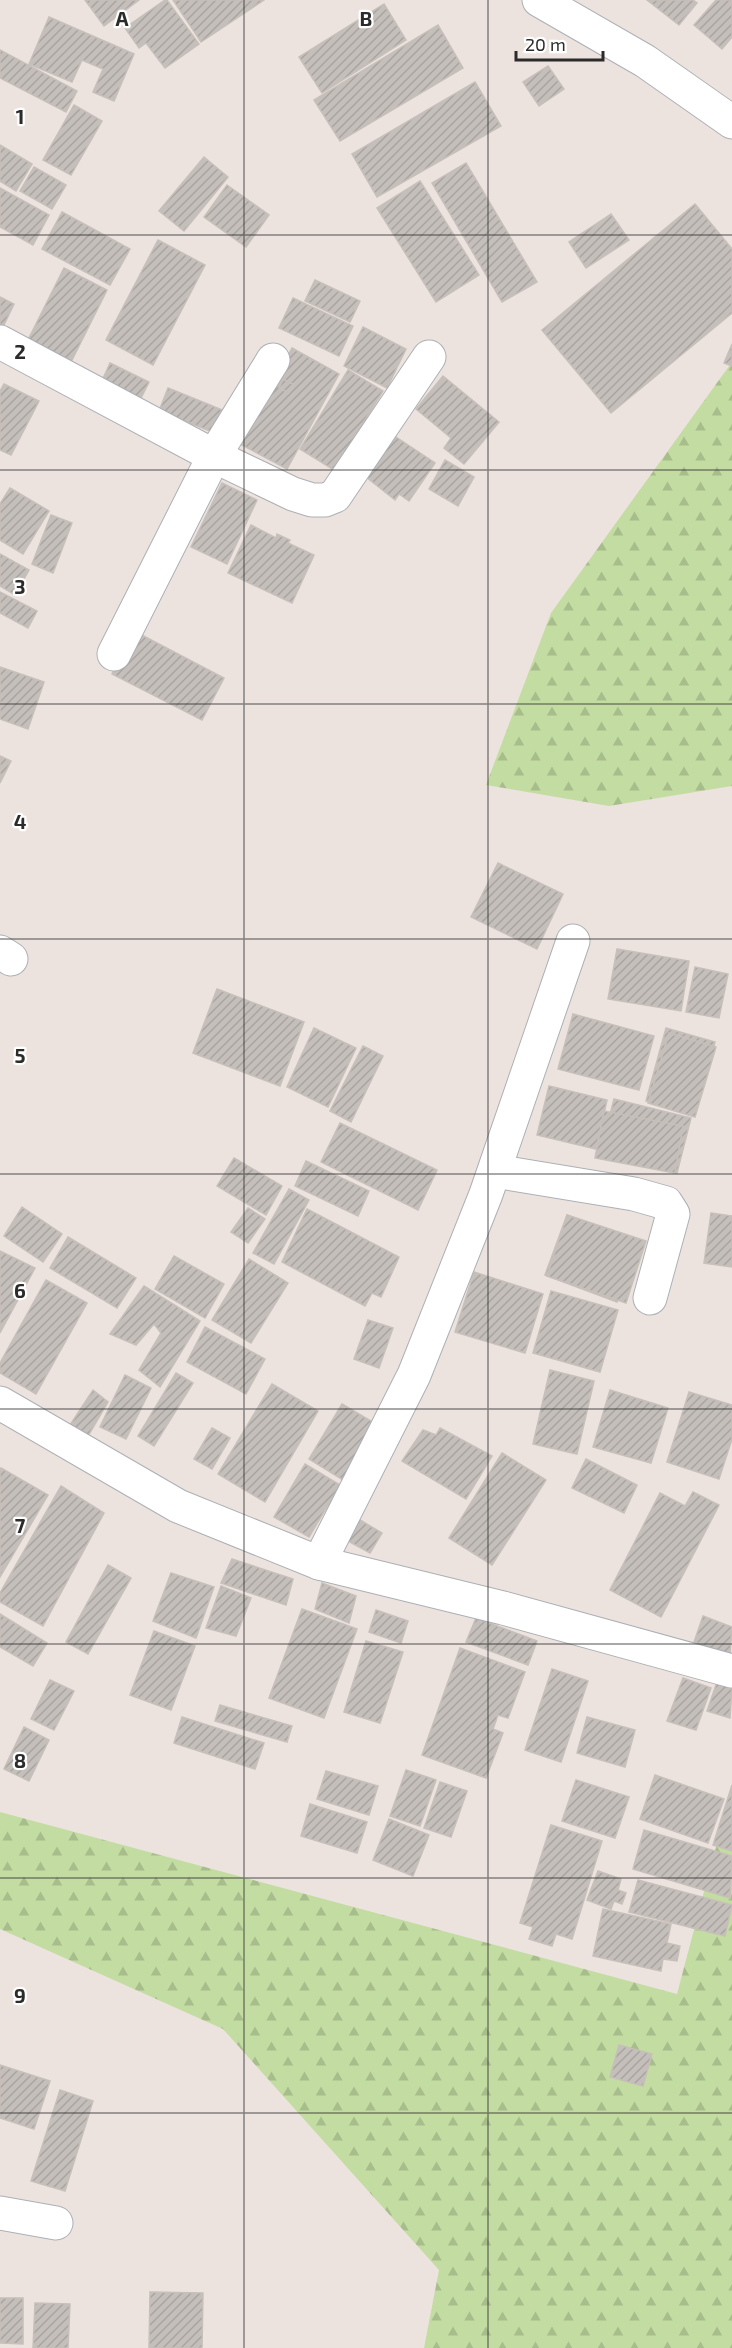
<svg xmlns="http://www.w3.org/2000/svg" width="732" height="2348" font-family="'Exo 2',sans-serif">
  <defs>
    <pattern id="forest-firs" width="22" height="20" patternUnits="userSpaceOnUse" patternTransform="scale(1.5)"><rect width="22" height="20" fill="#c3dca2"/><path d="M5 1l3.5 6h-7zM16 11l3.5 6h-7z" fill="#a8bd8c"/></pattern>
    <pattern id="building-hatch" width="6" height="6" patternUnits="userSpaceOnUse" patternTransform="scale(1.5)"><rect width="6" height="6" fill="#c4bfba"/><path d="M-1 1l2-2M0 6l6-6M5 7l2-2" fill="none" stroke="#a9a4a0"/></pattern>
  </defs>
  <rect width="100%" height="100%" fill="#ece3df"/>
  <g fill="url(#forest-firs)">
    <polygon points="732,362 732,786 609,806 486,785 551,613"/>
    <polygon points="732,1786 732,2348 424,2348 439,2270 223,2029 0,1929 0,1812 677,1994"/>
  </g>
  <g fill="url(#building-hatch)" stroke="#c7bfb9" stroke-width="1.5">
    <polygon points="85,0 139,0 104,26"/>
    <polygon points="165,0 167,0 199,44 165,68 146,43 139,48 125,28"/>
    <polygon points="173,0 264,0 201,42"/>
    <polygon points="647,0 693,0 697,3 679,25"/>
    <polygon points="716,0 732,0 732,37 722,49 694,25"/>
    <polygon points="384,4 406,40 322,93 299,57"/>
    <polygon points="49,17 134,54 114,101 93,92 103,69 82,60 72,82 29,64"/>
    <polygon points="438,25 463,68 340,141 314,100"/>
    <polygon points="0,50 77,91 66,112 0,78"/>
    <polygon points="548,66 564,89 539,106 523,82"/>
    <polygon points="475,82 501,126 377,197 352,154"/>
    <polygon points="74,105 102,121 71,175 43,160"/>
    <polygon points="0,145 32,164 16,191 0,181"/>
    <polygon points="204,157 228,177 184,231 159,211"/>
    <polygon points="466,163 537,282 502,302 432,183"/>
    <polygon points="34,167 66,185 52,209 20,191"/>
    <polygon points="420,181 479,275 436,302 377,208"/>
    <polygon points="227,185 269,215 246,247 204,217"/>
    <polygon points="0,188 49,215 33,245 0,227"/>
    <polygon points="695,204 732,249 732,313 611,413 542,330"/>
    <polygon points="62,212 130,249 110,285 42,249"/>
    <polygon points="611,214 629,240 586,268 569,242"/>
    <polygon points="158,240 205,265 153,365 106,340"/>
    <polygon points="64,268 107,290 71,362 28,340"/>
    <polygon points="315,280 360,301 350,322 305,301"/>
    <polygon points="0,297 14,304 3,327 0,325"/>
    <polygon points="293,298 353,326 339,356 279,328"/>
    <polygon points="363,327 406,349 387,388 344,366"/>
    <polygon points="732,344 732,366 724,363"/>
    <polygon points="292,348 339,374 287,469 240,444"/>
    <polygon points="110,363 149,382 140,400 102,381"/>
    <polygon points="348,370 383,391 334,470 300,449"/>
    <polygon points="443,376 499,422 464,464 444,448 451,438 416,409"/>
    <polygon points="283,379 293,384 289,393 279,388"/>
    <polygon points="4,384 39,401 11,455 0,450 0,391"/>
    <polygon points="168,388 227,412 218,434 159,411"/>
    <polygon points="393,435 435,463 409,501 399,494 395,500 365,476"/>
    <polygon points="445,460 474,477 458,506 429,489"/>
    <polygon points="222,483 257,500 227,564 191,547"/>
    <polygon points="10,488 49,511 23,554 0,540 0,504"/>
    <polygon points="51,515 72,523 53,573 32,564"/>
    <polygon points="251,525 276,538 277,534 290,540 288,543 314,555 292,603 228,573"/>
    <polygon points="0,554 29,570 15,595 0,586"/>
    <polygon points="0,592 37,611 28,628 0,613"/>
    <polygon points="134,631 224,678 202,720 112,674"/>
    <polygon points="0,667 44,682 28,729 0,719"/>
    <polygon points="0,756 11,761 0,783"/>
    <polygon points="498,863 563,894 537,949 471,917"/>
    <polygon points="617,949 689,961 681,1011 608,999"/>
    <polygon points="695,967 728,974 719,1018 686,1012"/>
    <polygon points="217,989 304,1022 280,1086 193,1053"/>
    <polygon points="573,1014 654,1036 639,1090 558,1069"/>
    <polygon points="314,1028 356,1048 328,1107 287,1087"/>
    <polygon points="666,1028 715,1042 695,1115 646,1101"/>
    <polygon points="669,1033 716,1047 695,1117 648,1103"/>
    <polygon points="363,1046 383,1056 351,1122 330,1111"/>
    <polygon points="549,1086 607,1100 596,1149 537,1135"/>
    <polygon points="614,1099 691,1118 677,1173 600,1153"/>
    <polygon points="604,1111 683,1126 675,1173 595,1158"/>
    <polygon points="340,1123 437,1170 418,1210 321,1162"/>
    <polygon points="234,1158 282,1186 266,1215 217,1186"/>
    <polygon points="306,1161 369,1191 358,1216 295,1186"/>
    <polygon points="289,1189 309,1200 274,1264 253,1253"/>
    <polygon points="22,1207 62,1234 43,1262 4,1236"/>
    <polygon points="248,1208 265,1219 248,1243 231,1232"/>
    <polygon points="307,1209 399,1257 381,1297 372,1293 365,1306 282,1262"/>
    <polygon points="711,1213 732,1216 732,1267 704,1263"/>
    <polygon points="567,1215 640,1242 617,1302 545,1275"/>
    <polygon points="567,1215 646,1241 626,1303 547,1276"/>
    <polygon points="68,1237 136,1278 117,1308 50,1268"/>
    <polygon points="0,1251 35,1268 0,1333"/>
    <polygon points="174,1256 224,1284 205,1318 155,1289"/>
    <polygon points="249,1259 288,1283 251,1343 212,1320"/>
    <polygon points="474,1272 543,1294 525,1353 455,1332"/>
    <polygon points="46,1280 87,1303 36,1394 0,1373 0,1363"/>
    <polygon points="144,1286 200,1321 160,1387 139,1370 161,1333 154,1324 136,1345 110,1334"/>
    <polygon points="551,1291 618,1310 600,1372 533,1353"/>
    <polygon points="368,1320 393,1328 379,1368 354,1359"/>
    <polygon points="205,1327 265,1359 246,1394 187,1362"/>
    <polygon points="550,1370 594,1381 577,1454 533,1444"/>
    <polygon points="176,1373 193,1383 154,1446 138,1436"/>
    <polygon points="125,1375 151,1388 126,1439 100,1427"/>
    <polygon points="272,1384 318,1411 265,1502 218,1474"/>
    <polygon points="93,1390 108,1402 84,1443 66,1431"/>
    <polygon points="610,1390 668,1408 651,1463 593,1447"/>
    <polygon points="689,1392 732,1405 732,1439 719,1479 667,1462"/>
    <polygon points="342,1404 376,1424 343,1480 309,1459"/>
    <polygon points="212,1428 230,1438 212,1469 194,1459"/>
    <polygon points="440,1428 492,1456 466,1499 402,1461 423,1430 436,1435"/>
    <polygon points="502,1453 546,1480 492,1565 449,1538"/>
    <polygon points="586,1459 637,1485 624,1513 572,1488"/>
    <polygon points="305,1464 340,1485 309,1537 274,1517"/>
    <polygon points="1,1468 48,1495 0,1577 0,1470"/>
    <polygon points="61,1486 104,1513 43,1626 0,1602 0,1593"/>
    <polygon points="693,1492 719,1505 661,1617 610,1590 660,1493 685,1506"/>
    <polygon points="360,1520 382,1533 370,1553 348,1541"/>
    <polygon points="232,1559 293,1579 286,1605 221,1583"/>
    <polygon points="108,1565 131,1578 88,1654 66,1642"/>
    <polygon points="171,1573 214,1587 196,1638 153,1621"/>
    <polygon points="322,1583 356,1596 349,1623 315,1609"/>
    <polygon points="221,1586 251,1598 236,1636 206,1628"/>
    <polygon points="302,1609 357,1629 324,1718 269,1698"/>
    <polygon points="376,1610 408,1621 401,1643 369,1632"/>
    <polygon points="0,1614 47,1643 33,1666 0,1647"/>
    <polygon points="703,1616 732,1627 730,1655 694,1642"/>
    <polygon points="476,1618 537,1641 528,1665 466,1642"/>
    <polygon points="154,1631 195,1646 171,1710 130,1695"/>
    <polygon points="366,1641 403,1652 380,1723 344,1712"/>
    <polygon points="460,1648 525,1672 508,1718 498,1715 493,1729 503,1733 486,1778 422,1755"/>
    <polygon points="552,1669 588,1681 561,1762 525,1750"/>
    <polygon points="683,1678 711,1688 696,1730 667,1721"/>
    <polygon points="50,1680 74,1691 54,1730 31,1719"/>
    <polygon points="717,1682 732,1687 730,1718 707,1711"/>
    <polygon points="220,1705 292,1726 287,1742 215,1721"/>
    <polygon points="182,1717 264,1743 255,1769 174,1743"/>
    <polygon points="587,1717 635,1730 625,1767 577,1753"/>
    <polygon points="24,1727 49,1740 29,1781 4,1769"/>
    <polygon points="406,1770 436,1780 420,1826 390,1816"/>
    <polygon points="326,1771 378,1786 369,1815 317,1799"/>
    <polygon points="655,1775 724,1799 708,1843 640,1819"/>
    <polygon points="576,1780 629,1797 615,1838 562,1821"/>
    <polygon points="440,1782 467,1791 451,1837 424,1828"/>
    <polygon points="732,1785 732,1851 713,1845"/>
    <polygon points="310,1804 367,1822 357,1853 301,1836"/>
    <polygon points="389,1819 429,1835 413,1876 373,1860"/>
    <polygon points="551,1825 602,1841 572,1939 556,1934 552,1946 529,1939 533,1927 520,1923"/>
    <polygon points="644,1830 732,1856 730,1898 633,1869"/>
    <polygon points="598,1871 621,1879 618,1890 626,1893 622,1904 614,1901 611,1909 587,1900"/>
    <polygon points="638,1880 732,1905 725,1936 629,1912"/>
    <polygon points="603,1909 671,1924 667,1943 680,1946 677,1961 663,1959 661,1971 593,1956"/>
    <polygon points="619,2045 652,2054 643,2086 610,2077"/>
    <polygon points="0,2065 50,2081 34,2129 0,2118"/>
    <polygon points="60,2090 93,2101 65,2191 31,2181"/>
    <polygon points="150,2292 203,2293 202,2348 149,2348"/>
    <polygon points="0,2298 23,2298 23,2344 0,2343"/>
    <polygon points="35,2303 70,2304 68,2348 33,2348"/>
  </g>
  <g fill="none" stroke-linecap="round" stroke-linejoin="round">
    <defs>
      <g id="minor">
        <polyline points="539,0 645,61 732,122"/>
        <polyline points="0,342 214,456 293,494 312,500 325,500 335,496 429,357"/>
        <polyline points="114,654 214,456 273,360"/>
        <polyline points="0,952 11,959"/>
        <polyline points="495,1171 634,1194 666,1203 673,1214 650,1298"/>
        <polyline points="0,1403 178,1506 319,1563 503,1608 732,1671"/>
        <polyline points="319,1563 414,1375 486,1194 573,941"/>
        <polyline points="0,2213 56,2223"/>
      </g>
    </defs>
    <use href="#minor" stroke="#acb0b6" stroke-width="35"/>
    <use href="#minor" stroke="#fff" stroke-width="33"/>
  </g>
  <path fill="none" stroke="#2b2b2b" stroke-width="1.5" stroke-opacity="0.55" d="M244,0v2348M488,0v2348M0,235h732M0,470h732M0,704h732M0,939h732M0,1174h732M0,1409h732M0,1644h732M0,1878h732M0,2113h732"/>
  <g font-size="20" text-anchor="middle" font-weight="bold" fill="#2b2b2b" stroke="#fff" stroke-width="4.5" stroke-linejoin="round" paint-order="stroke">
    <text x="122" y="26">A</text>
    <text x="366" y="26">B</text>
    <text x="20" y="124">1</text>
    <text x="20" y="359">2</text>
    <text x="20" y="594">3</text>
    <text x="20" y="829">4</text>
    <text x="20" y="1063">5</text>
    <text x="20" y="1298">6</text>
    <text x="20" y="1533">7</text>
    <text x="20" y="1768">8</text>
    <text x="20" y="2003">9</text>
  </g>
  <path d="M516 51v9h87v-9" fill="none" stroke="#2b2b2b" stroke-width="3"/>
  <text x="525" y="51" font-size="18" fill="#2b2b2b" stroke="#ffffff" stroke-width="4.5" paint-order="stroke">20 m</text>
</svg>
